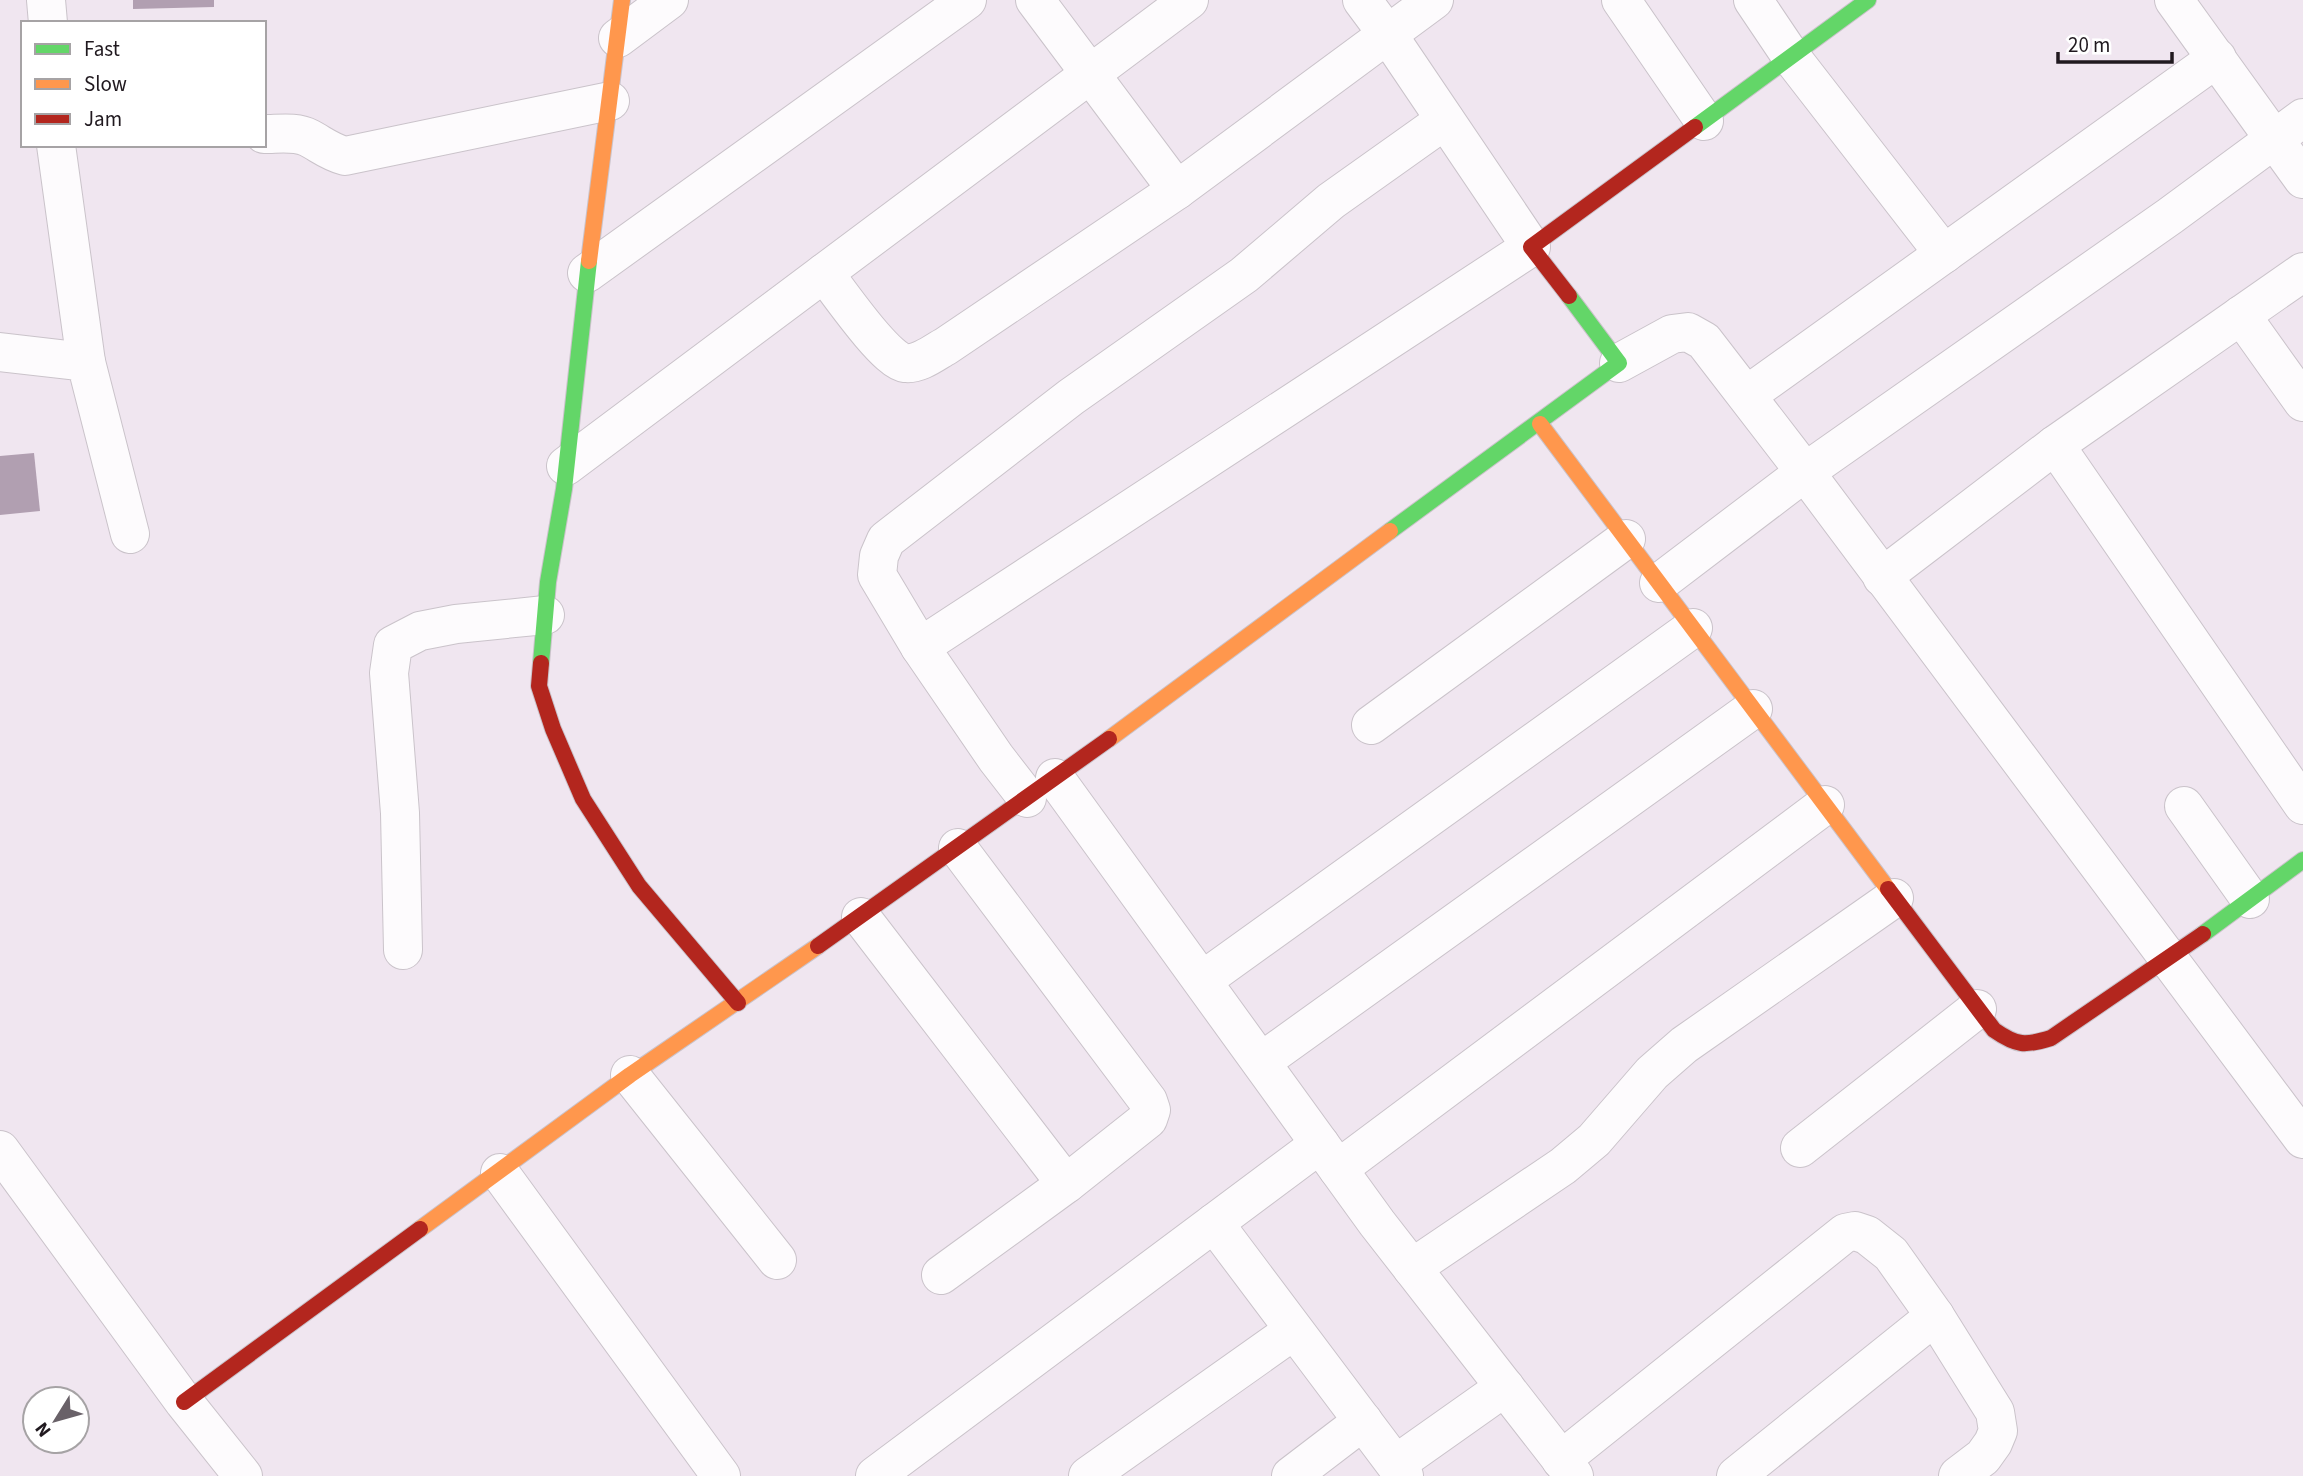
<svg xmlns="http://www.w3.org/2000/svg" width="2303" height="1476" font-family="'Source Sans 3',sans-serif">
  <rect width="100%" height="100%" fill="#f0e6f0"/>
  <g fill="#b19fb1">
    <polygon points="133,0 214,0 214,7 133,9"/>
    <polygon points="34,453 40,511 0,515 0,456"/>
  </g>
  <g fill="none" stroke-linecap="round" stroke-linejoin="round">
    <defs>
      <g id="street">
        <polyline points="46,0 48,23"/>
        <polyline points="1035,0 1177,190"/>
        <polyline points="1621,0 1704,121"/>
        <polyline points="1753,0 1792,58 1944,254"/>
        <polyline points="2174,0 2303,179"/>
        <polyline points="618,38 669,0"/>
        <path d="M264,134c15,0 32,-3 45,4 13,7 21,14 36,18l265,-55"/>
        <polyline points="56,145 86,362"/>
        <polyline points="587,273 967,0"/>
        <path d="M824,273c14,18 62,88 81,90 14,2 30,-11 41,-17l231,-156 257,-190"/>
        <polyline points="2241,315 2303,402"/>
        <polyline points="0,352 86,362 130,534"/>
        <polyline points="1619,363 1672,334 1688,332 1704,341 1805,472 2303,1139"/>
        <polyline points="1747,395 2217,58"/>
        <polyline points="2055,445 2303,805"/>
        <polyline points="566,466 1189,0"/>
        <polyline points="1882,577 2055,445 2303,272"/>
        <polyline points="1659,583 1805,472 2170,216 2303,118"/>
        <polyline points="920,647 877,575 879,556 886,540 1071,397 1244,275 1331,201 1445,120"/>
        <polyline points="1371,725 1626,539"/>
        <polyline points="1055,778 1377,1223 1574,1476"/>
        <polyline points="1027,798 996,758 920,647 1531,247 1388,35 1362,0"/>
        <polyline points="2184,806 2250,899"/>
        <polyline points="861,917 1066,1184"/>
        <polyline points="403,950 400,813 389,673 393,645 420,631 456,624 545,615"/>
        <polyline points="1203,980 1693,628"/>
        <polyline points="1261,1062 1753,709"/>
        <polyline points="630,1075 777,1260"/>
        <polyline points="1800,1148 1977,1009"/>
        <polyline points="0,1150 184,1402 243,1476"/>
        <polyline points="1338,1169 1825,805"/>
        <polyline points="500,1173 721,1476"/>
        <polyline points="1214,1223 1404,1476"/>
        <polyline points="1412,1268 1563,1166 1594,1140 1652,1073 1684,1045 1894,898"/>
        <polyline points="941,1275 1066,1184 1148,1119 1151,1110 1148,1101 958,848"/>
        <polyline points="1561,1460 1845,1233 1855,1231 1867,1235 1891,1254 1935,1316 1995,1412 1998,1431 1993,1443 1983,1457 1958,1476"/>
        <polyline points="1396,1464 1505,1387"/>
        <polyline points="875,1476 1320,1144"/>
        <polyline points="1088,1476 1293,1331"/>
        <polyline points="1291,1476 1363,1421"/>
        <polyline points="1736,1476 1935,1316"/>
      </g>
      <g id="fast">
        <polyline points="1695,127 1868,0"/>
        <polyline points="1390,531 1619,363 1569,296"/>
        <polyline points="541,663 548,582 564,489 589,261"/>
        <polyline points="2203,934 2303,860"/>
      </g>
      <g id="slow">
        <polyline points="589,261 622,0"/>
        <polyline points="1540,424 1888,889"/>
        <polyline points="1109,739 1390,531"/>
        <polyline points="420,1229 630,1075 818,946"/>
      </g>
      <g id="jam">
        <polyline points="1569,296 1531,247 1695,127"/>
        <polyline points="541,663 539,686 553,729 583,799 639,886 738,1003"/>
        <path d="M1888,889l106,141c23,16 31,16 57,8l152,-104"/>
        <polyline points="818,946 1109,739"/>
        <polyline points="184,1402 420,1229"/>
      </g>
    </defs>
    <use href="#street" stroke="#cac3ca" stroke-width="40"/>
    <use href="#fast" stroke="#cac3ca" stroke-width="18"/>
    <use href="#slow" stroke="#cac3ca" stroke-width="18"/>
    <use href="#jam" stroke="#cac3ca" stroke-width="18"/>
    <use href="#street" stroke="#fdfbfd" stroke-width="38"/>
    <use href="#fast" stroke="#63d668" stroke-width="16"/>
    <use href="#slow" stroke="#ff974d" stroke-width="16"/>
    <use href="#jam" stroke="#b3261e" stroke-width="16"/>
  </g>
  <rect x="21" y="21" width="245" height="126" fill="#ffffff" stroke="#a6a3a5" stroke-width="2"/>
  <rect x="35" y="44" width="35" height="10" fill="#63d668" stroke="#a6a3a5" stroke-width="2"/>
  <text x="84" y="56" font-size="21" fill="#20191f">Fast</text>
  <rect x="35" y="79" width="35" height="10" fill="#ff974d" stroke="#a6a3a5" stroke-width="2"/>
  <text x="84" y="91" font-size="21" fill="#20191f">Slow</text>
  <rect x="35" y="114" width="35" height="10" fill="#b3261e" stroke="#a6a3a5" stroke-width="2"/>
  <text x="84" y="126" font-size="21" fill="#20191f">Jam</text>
  <g transform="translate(56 1420) rotate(233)"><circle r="33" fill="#ffffff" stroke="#a6a3a5" stroke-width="2"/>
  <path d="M0-5L12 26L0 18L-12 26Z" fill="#696168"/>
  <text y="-10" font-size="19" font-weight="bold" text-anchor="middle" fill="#20191f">N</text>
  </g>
  <path d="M2058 52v10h114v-10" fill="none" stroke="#20191f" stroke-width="3.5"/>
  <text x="2068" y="52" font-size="21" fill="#20191f" stroke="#ffffff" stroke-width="5" paint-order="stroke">20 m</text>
</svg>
